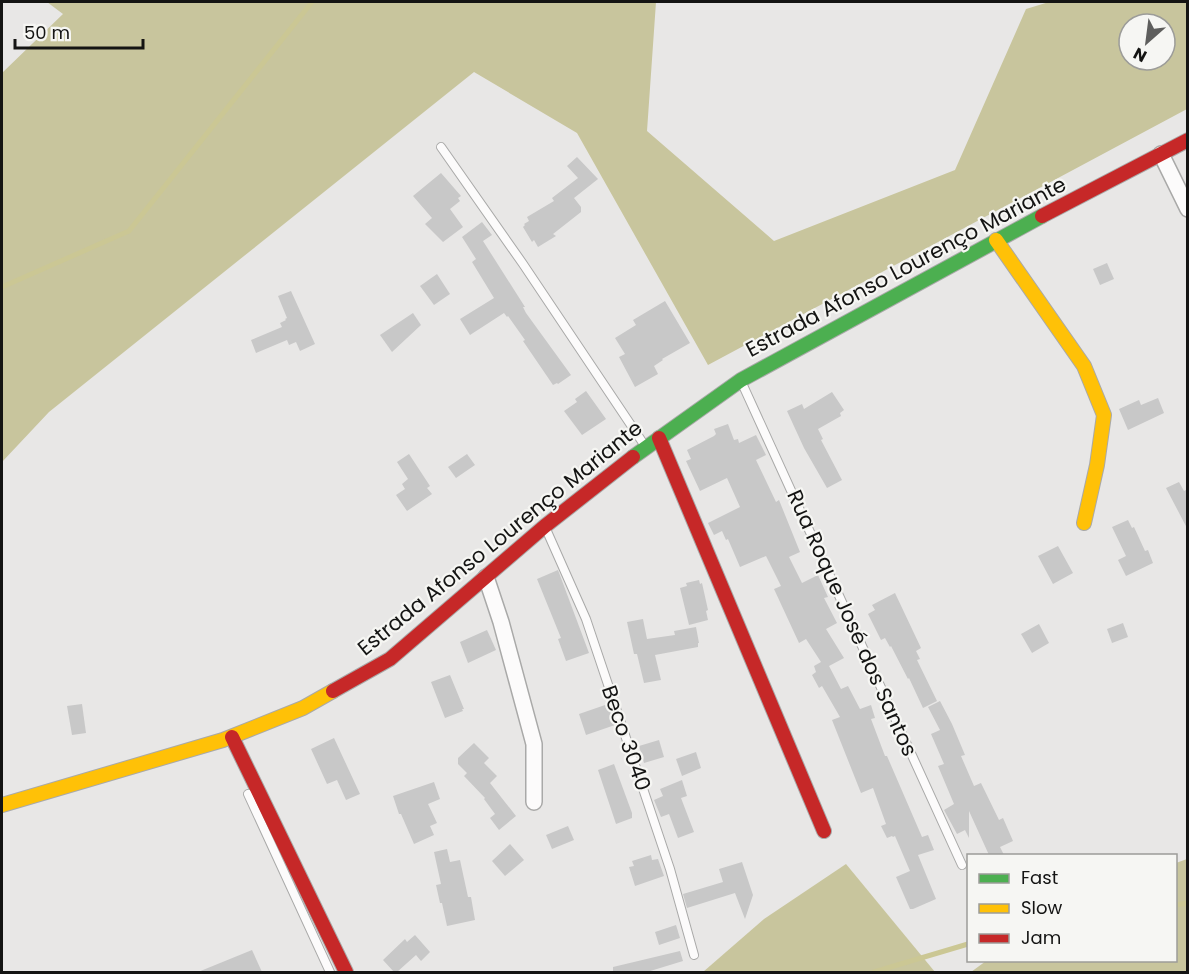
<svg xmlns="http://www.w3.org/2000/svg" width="1189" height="974" font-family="Poppins,sans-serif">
  <rect width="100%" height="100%" fill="#e8e7e6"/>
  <g fill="#c8c59d" fill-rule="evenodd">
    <path d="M47,2h609l-9,129 127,110 181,-71 71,-161 23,-7h138v107l-479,256 -131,-232 -103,-61 -425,340 -47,50v-389l61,-59zM1129,24h36v36h-36z"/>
    <polygon points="1187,859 1187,972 971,972 986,961 1176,960 1176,863"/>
    <polygon points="846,864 935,972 703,972 764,919"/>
  </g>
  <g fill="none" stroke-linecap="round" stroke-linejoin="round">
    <g stroke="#cbc794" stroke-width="5">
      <polyline points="2,287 129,231 312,2"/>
      <polyline points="1176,905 1188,903"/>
      <polyline points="874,972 968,944"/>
    </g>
  </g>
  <g fill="#c8c8c8">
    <polygon points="577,157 598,179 574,198 581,207 581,212 553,234 556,236 538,247 534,240 532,242 523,227 525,225 524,224 529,221 527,217 554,201 552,198 578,178 567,166"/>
    <polygon points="441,173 461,196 458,198 460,201 450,209 463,227 443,242 425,224 432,218 413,196"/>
    <polygon points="482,222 492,235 483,241 525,307 523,307 526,313 571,375 558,384 557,383 553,385 523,341 525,340 508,316 507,317 504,313 470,335 460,319 494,298 472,262 476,259 462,237"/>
    <polygon points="1107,263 1114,279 1100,285 1093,269"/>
    <polygon points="437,274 450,294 434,305 420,286"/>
    <polygon points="291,291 315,344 300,351 296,342 289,345 287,340 256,353 251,340 282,327 280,323 286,320 285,319 287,318 278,296"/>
    <polygon points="665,301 690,343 662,359 663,360 654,366 658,374 635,387 619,357 625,354 615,338 636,325 633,320"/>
    <polygon points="413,313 421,325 392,352 380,335"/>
    <polygon points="586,391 606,419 582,435 564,411 577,402 575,399"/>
    <polygon points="832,392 844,410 840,413 841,416 818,429 823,439 821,440 842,480 827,488 804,448 787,411 802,404 804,409"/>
    <polygon points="1158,398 1164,413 1128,430 1119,409 1139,400 1141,405"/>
    <polygon points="728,424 734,440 738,439 739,443 756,435 766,455 756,460 776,502 779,500 800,552 789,557 802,583 818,575 828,597 824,598 837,623 826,629 844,658 829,666 841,689 848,686 860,709 871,705 875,718 871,719 885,756 887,756 922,837 928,835 934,850 918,855 936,899 913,909 910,909 896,877 910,871 895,836 893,837 892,836 887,838 881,826 886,824 873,788 861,793 832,720 840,717 822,686 819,688 812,675 816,672 814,666 821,662 806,639 799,643 774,589 781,586 766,556 740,567 728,539 726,540 722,531 714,535 708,523 740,507 727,478 700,491 686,461 691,459 687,450 714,436 716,434 714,429"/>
    <polygon points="409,454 430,486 427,488 432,494 407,511 396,495 405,489 402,484 408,479 397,462"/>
    <polygon points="467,454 475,465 456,478 448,467"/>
    <polygon points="1179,482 1184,491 1188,489 1188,530 1166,488"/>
    <polygon points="1128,520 1132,528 1134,527 1145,551 1148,550 1153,563 1126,576 1118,560 1126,556 1112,527"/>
    <polygon points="1058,546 1073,573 1053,584 1038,556"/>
    <polygon points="558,570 589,653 566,661 558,639 561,638 537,579"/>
    <polygon points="699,580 700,584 702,583 708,610 706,611 708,620 689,625 680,588 687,586 686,583"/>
    <polygon points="895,593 921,648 916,651 920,659 917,660 937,701 923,708 909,678 908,679 891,646 890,647 885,638 881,640 868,614 875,610 872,605"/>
    <polygon points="643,619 647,639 675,635 674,631 696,627 699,643 698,643 698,647 655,655 661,680 644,683 637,654 634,654 627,622"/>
    <polygon points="1123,623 1128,637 1112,643 1107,629"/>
    <polygon points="1039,624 1049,643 1032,653 1021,634"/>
    <polygon points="487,630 496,650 468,663 460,642"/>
    <polygon points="450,675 464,709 462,709 463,711 445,718 431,682"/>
    <polygon points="940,701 952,724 965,755 961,756 974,786 981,783 999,820 1003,818 1013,841 1000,847 1004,855 989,855 969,811 969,838 965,830 957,834 944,810 954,804 938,766 944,764 931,734 940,730 928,707"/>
    <polygon points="82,704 86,733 72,735 67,706"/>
    <polygon points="608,704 615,725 586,735 579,714"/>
    <polygon points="334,738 360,794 346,800 337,780 327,784 311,749"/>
    <polygon points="659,740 664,757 644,763 639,746"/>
    <polygon points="474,743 489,758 484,763 497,776 490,783 516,816 499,830 490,818 495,814 484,799 485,798 464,776 467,773 458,764 458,758"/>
    <polygon points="696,752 701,768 682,776 676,759"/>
    <polygon points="614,764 632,813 632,818 616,824 598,770"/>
    <polygon points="682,780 687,796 681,798 694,832 678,838 669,814 661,817 654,800 663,796 660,789"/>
    <polygon points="434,782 440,799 428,804 437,823 430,826 434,835 414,844 401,814 399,814 393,796"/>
    <polygon points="568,826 574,840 552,849 546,835"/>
    <polygon points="510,844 524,860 505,876 492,861"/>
    <polygon points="447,849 450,862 460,860 468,897 471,897 475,920 447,926 442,903 440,903 436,885 441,884 434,852"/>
    <polygon points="651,855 652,860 658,859 664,876 635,886 629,867 634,866 632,861"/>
    <polygon points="742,862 753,895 745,919 735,893 687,908 683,894 723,882 719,869"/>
    <polygon points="676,925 680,938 659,945 655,932"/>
    <polygon points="415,935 430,952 421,961 416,955 397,972 394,972 383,960 405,939 407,942"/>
    <polygon points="252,950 262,972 198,972"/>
    <polygon points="680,951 683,961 647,972 613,972 613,967"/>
  </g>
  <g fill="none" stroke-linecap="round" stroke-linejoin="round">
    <defs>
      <g id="lane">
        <polyline points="441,147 523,264 645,446"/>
        <polyline points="741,381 962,865"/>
        <polyline points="546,529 586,619 670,869 694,955"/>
        <polyline points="248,794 330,972"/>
      </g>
      <g id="street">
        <polyline points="1161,154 1188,209"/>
        <polyline points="486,577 501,622 534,744 534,802"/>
      </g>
      <polyline id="fast" points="633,457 741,380 1042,216"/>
      <g id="slow">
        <polyline points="996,240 1084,366 1104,415 1097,465 1084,523"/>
        <polyline points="2,805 223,740 303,708 333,691"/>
      </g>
      <g id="jam">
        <polyline points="1042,216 1188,140"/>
        <polyline points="659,438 824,831"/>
        <polyline points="333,691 390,659 545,526 633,457"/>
        <polyline points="232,737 346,972"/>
      </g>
    </defs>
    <use href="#lane" stroke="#a9a9a8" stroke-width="10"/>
    <use href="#street" stroke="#a9a9a8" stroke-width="18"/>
    <use href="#fast" stroke="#a9a9a8" stroke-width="16"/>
    <use href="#slow" stroke="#a9a9a8" stroke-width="16"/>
    <use href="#jam" stroke="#a9a9a8" stroke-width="16"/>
    <use href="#lane" stroke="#fcfbfb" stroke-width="8"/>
    <use href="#street" stroke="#fcfbfb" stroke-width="15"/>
    <use href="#fast" stroke="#4caf50" stroke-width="14"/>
    <use href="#slow" stroke="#ffc107" stroke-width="14"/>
    <use href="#jam" stroke="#c62828" stroke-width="14"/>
  </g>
  <g text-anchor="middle" stroke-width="4.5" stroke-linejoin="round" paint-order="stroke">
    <g font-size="21" fill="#141413" stroke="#f6f6f3">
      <text transform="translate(906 267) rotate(-28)" y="7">Estrada Afonso Lourenço Mariante</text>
      <text transform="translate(500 538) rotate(-39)" y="7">Estrada Afonso Lourenço Mariante</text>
      <text transform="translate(852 623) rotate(66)" y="7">Rua Roque José dos Santos</text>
      <text transform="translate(626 738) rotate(71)" y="7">Beco 3040</text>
    </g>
  </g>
  <rect width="1189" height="974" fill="none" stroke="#141413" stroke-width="6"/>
  <rect x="967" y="854" width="210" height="108" fill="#f6f6f3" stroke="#9c9c99" stroke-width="1.5"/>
  <rect x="979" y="874" width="30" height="9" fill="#4caf50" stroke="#9c9c99" stroke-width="1.5"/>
  <text x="1021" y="884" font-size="18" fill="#141413">Fast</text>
  <rect x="979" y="904" width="30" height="9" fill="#ffc107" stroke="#9c9c99" stroke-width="1.5"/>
  <text x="1021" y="914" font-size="18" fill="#141413">Slow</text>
  <rect x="979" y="934" width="30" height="9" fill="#c62828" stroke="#9c9c99" stroke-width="1.5"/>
  <text x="1021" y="944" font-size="18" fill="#141413">Jam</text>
  <g transform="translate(1147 42) rotate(208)"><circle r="28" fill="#f6f6f3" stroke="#9c9c99" stroke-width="1.5"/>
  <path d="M0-4.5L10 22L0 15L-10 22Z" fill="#5e5e5d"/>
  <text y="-9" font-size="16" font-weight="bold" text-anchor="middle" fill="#141413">N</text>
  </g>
  <path d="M15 39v9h128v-9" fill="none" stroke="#141413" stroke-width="3"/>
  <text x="24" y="39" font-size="18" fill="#141413" stroke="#f6f6f3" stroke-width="4.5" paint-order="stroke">50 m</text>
</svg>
